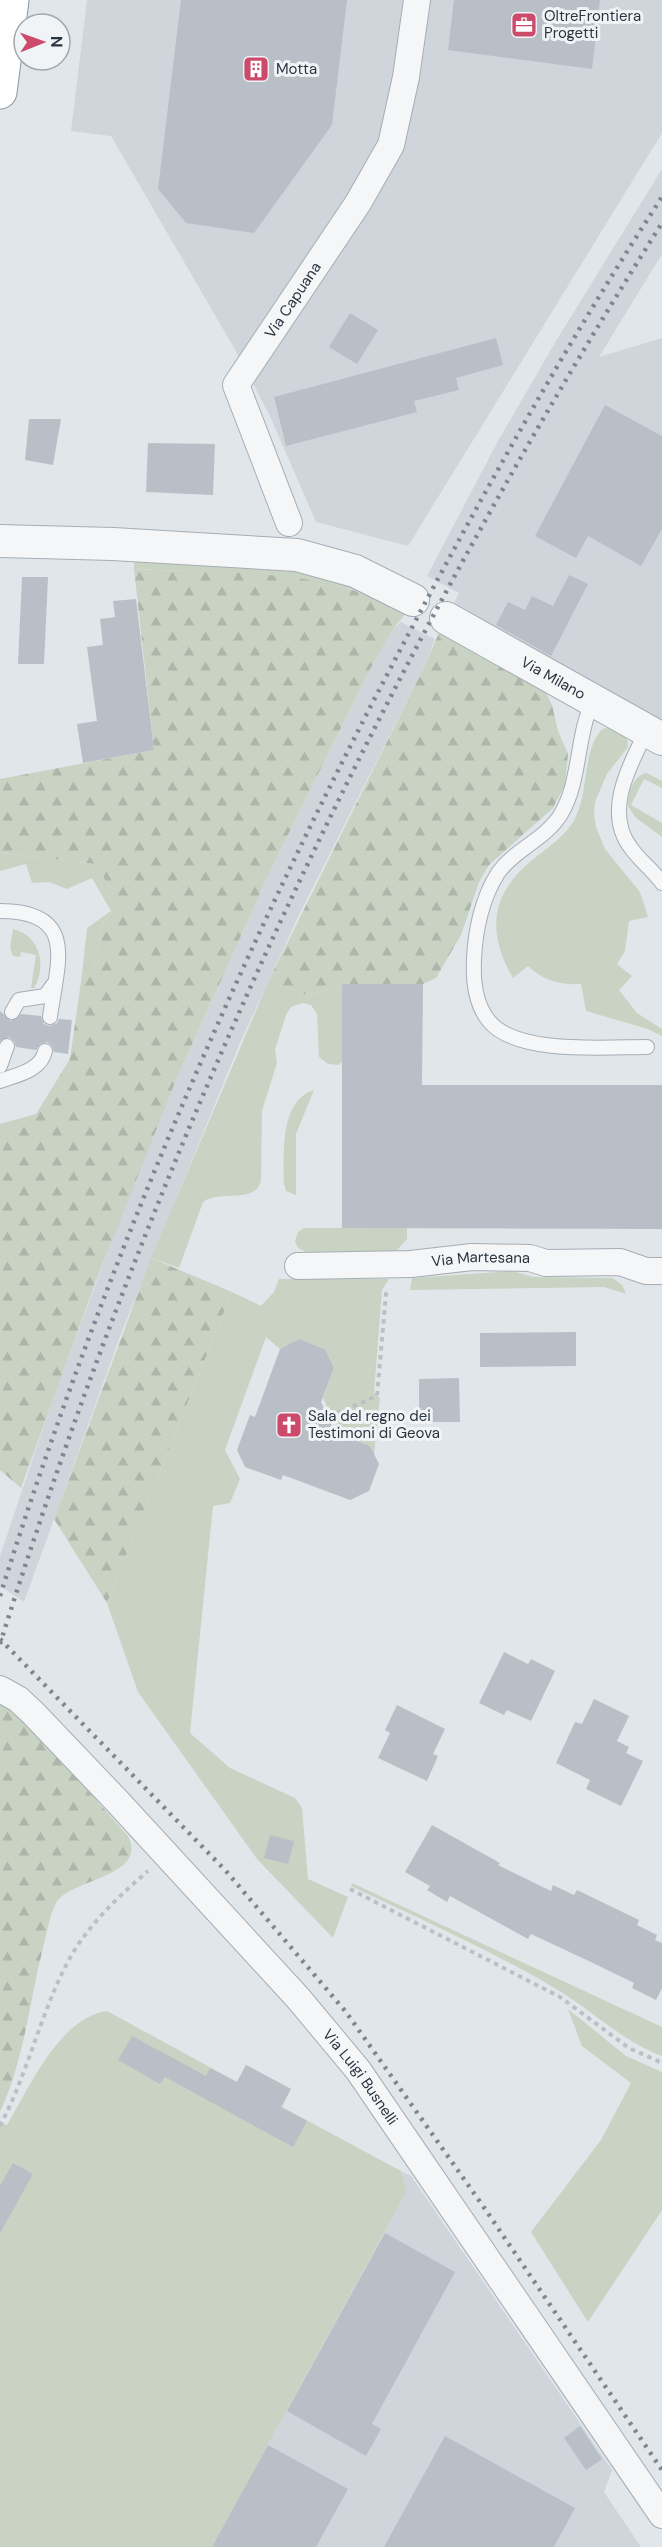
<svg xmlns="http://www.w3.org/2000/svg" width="662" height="2547" font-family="'DM Sans',sans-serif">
  <defs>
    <pattern id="forest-firs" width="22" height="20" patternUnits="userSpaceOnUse" patternTransform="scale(1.5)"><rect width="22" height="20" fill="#c9d3c3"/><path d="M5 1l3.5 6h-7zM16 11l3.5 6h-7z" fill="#adb6a9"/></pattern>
  </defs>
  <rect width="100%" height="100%" fill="#e1e6ea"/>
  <g fill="#d0d5dc">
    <polygon points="87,0 662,0 662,133 408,546 316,522 270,416 234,348 111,136 71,131"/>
    <polygon points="662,169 662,254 599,357 662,338 662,727 451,609 459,593 427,576 498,441 556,341"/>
    <polygon points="401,622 435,639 424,667 298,917 240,1043 122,1331 24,1602 0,1586 0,1556 55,1393 133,1184 176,1080 272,867 369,671 394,628"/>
    <polygon points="401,2171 411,2176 612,2470 604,2492 641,2547 212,2547 407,2191"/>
  </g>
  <g fill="#c9d3c3">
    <path d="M141,555l162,10 77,33c-79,-27 -163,-25 -246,-29v-6z"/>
    <path d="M610,727l17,12 1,8 -21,27 -12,28 -1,12 2,13 9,22 35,43 8,25 -19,4 -4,30 -8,13 15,12 -13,14 18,23 25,16v7l-14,-7 -62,-18 -5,-27c-21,1 -37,-3 -53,-18l-15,12c-26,-45 -23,-83 18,-117 17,-14 36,-25 45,-45 13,-26 6,-64 26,-87z"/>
    <path d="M647,773l15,8v7l-18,-9 -13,26 31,18v14l-26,-19 -8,-12c0,-13 5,-31 19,-33z"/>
    <polygon points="0,853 96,864 119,904 103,923 93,972 82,974 87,928 111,911 92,878 67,889 49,882 32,883 26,864 0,871"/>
    <path d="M13,929c27,6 34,37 21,59h-3l5,-33 -15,-3 -1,5 -7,-1 -3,-8z"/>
    <path d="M269,980l35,14 15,-1 23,-9v78l-4,3 -10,-1 -9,-7 -2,-43 -6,-9 -8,-2 -12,4 -5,8 -11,35 2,13 -15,48 -1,70c-7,24 -40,8 -58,21l-24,66 -28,-10z"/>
    <path d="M314,1090l-18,44v61l-10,-4 -2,-7c0,-29 -5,-83 30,-94z"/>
    <polygon points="304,1228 407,1228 407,1239 396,1251 306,1252 298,1248 295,1241 298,1232"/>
    <polygon points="512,1271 533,1277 612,1278 622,1285 626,1294 604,1287 410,1290 412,1278"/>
    <polygon points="279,1279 389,1279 382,1290 374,1393 380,1398 374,1455 370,1446 341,1435 323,1398 334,1368 325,1349 299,1339 280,1349 266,1337 225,1450 240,1479 230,1503 213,1506 190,1733 230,1768 295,1798 302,1808 308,1879 348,1897 333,1938 257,1859 138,1692 107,1603 232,1292 261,1306 274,1292"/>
    <path d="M352,1883l310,144v29c-38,-14 -67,-43 -101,-64 -66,-40 -139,-72 -210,-106z"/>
    <polygon points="568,2009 626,2056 662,2072 662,2210 588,2322 531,2232 601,2140 631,2083 582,2046"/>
    <path d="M107,2011l130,71 9,-17 45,24 -9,18 119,64 6,20 -195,356h-212v-425l7,3c22,-37 53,-108 100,-114z"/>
  </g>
  <g fill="url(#forest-firs)">
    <path d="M134,569c91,5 191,-3 272,44l-12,15 -25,43 -97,196 -96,213 -82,206 -73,202 -21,-18v-346l36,-10 34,-55 12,-85 11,-2 10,-49 16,-19 -23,-40 -96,-11v-74l154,-29z"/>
    <polygon points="442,626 535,681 546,693 552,705 558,731 568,754 565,785 553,808 489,865 479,882 461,935 436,978 423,984 342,984 319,993 304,994 269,980 424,667"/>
    <polygon points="151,1258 232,1292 107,1603 54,1519"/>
    <path d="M0,1697l21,18 107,121c21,41 -59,43 -72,67 -7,14 -9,30 -13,45 -14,55 -19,113 -43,164z"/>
  </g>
  <g fill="#b9bfc6">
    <polygon points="181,0 347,0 332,125 254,233 186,223 158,189"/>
    <polygon points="454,0 600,0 592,69 448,50"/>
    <polygon points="350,313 378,330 357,364 329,347"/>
    <polygon points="496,338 503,365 456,378 459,390 414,401 417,412 286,446 274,397"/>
    <polygon points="605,405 662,436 662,529 641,566 588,536 576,558 535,536"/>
    <polygon points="29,419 61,419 53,465 25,460"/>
    <polygon points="148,443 215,444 213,495 146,492"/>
    <polygon points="569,575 588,584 551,656 496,625 508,602 525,610 532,596 553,606"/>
    <polygon points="22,577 48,577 44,664 18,664"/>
    <polygon points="136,599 154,750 83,763 77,724 97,721 87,647 103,645 100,619 115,617 113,601"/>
    <polygon points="342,984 423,984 422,1085 662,1085 662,1229 342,1228"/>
    <polygon points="0,1011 11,1021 21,1014 41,1016 44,1024 49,1026 57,1023 59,1019 72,1020 68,1054 54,1052 52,1046 47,1042 40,1044 36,1050 16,1047 14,1041 9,1037 0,1041"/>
    <polygon points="576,1332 576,1366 480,1367 480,1333"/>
    <polygon points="299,1339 325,1349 334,1368 321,1402 335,1433 370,1446 379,1464 369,1491 350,1500 283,1475 281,1480 245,1467 237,1450 250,1415 255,1417 280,1349"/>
    <polygon points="459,1378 460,1422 419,1422 419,1379"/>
    <polygon points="504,1652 528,1664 531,1659 555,1671 531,1721 507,1710 504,1715 479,1703"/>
    <polygon points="594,1699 629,1716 617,1741 629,1747 626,1753 643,1761 621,1806 586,1789 590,1780 556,1763 575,1722 582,1724"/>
    <polygon points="397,1705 445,1729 433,1754 438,1756 427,1781 378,1758 390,1733 385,1730"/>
    <polygon points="432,1825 500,1863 498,1865 551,1891 553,1885 574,1895 577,1890 639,1920 637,1925 657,1935 655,1940 662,1943 662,1988 656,2000 632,1988 634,1983 593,1963 531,1934 528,1939 450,1896 447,1902 427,1890 430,1886 405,1872"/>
    <polygon points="270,1835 294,1841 288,1864 264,1858"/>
    <polygon points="132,2036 206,2076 210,2068 237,2082 246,2065 291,2089 281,2107 307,2121 293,2147 165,2077 160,2084 118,2060"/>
    <polygon points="13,2163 33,2174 0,2233 0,2186"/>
    <polygon points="385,2233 455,2272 372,2424 381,2429 366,2456 287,2411"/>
    <polygon points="580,2426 602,2459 586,2470 564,2438"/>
    <polygon points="445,2436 575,2508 554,2547 384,2547"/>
    <polygon points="268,2445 348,2489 316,2547 212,2547"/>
  </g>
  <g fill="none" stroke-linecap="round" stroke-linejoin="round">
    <defs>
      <g id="service">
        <path d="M593,701c-17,35 -12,79 -32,113 -15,25 -46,35 -63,59 -16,25 -23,58 -24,87 -1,20 1,44 15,61 27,34 117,26 158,26"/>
        <path d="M647,730c-17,35 -44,82 -16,118 9,13 22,22 31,35"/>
        <path d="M0,911c79,0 57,52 50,106"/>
        <polyline points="12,1012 19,1000 45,996 53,985"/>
        <polyline points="0,1066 7,1046"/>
        <path d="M0,1081c16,-6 41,-10 45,-30"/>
      </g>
      <g id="minor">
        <path id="s1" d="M289,523l-53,-138 122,-182 33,-58 15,-68 11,-77"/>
        <path id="s2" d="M298,1266l113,-2 61,-7 58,1 16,5 74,-1 26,9h16"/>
        <path id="s3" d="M0,1689l18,10 15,14 83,87 182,198 60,72 304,445"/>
      </g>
      <g id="tertiary">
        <polyline points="0,541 113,544 297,555 355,571 413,600"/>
        <path id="s4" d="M446,618l216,121"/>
      </g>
      <polyline id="trunk" points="0,92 12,0"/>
    </defs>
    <use href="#service" stroke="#a6adb4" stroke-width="16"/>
    <use href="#minor" stroke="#a6adb4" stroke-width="28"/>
    <use href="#tertiary" stroke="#a6adb4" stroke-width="34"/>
    <use href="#trunk" stroke="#8994a0" stroke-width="35"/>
    <g stroke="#bbc0c5" stroke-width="4" stroke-dasharray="4.5 4.5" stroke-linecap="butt">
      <polyline points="328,1417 377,1396 386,1294 390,1290"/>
      <polyline points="350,1889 560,1997 629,2048 662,2063"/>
      <path d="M0,2126c29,-55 41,-116 71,-170 20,-34 48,-60 77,-85"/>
    </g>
    <use href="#service" stroke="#f4f6f8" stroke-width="14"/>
    <use href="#minor" stroke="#f4f6f8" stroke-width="26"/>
    <use href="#tertiary" stroke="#f4f6f8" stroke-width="32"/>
    <use href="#trunk" stroke="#fff" stroke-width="33"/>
    <g stroke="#7b8793" stroke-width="4.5" stroke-dasharray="3 6" stroke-linecap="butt">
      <path d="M0,1596c104,-332 245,-654 408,-961 79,-149 162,-297 254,-438"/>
      <polyline points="0,1639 226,1871 346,2012 483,2206 662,2470"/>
      <path d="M0,1644c157,-500 382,-978 662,-1421"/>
    </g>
  </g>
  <defs>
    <symbol id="office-square" viewBox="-11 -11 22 22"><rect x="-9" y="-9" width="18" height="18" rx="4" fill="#cc4a6a" stroke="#f1f4f7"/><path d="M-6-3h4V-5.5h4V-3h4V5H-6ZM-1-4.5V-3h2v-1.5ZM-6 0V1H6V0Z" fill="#fff"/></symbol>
    <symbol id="building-square" viewBox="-11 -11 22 22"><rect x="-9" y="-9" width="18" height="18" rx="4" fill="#cc4a6a" stroke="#f1f4f7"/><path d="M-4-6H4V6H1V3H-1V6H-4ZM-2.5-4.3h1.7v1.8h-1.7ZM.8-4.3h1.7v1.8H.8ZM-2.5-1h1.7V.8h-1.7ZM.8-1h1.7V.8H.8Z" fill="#fff"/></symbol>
    <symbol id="church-square" viewBox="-11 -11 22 22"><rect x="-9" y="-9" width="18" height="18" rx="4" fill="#cc4a6a" stroke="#f1f4f7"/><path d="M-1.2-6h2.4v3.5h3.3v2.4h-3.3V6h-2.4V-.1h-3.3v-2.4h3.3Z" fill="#fff"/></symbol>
  </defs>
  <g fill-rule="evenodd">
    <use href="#office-square" x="509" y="10" width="30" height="30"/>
    <use href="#building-square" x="241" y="54" width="30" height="30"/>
    <use href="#church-square" x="274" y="1410" width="30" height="30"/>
  </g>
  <g text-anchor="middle" stroke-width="6" stroke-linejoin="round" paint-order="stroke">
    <g font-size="15" fill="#2a3541" stroke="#f1f4f7" text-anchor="start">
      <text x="544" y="21">OltreFrontiera<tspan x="544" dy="17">Progetti</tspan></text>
      <text x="276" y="74">Motta</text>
      <text x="308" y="1421">Sala del regno dei<tspan x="308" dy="17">Testimoni di Geova</tspan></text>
    </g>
    <g font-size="15" fill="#2a3541" stroke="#f1f4f7">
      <text dy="5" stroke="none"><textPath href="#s1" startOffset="250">Via Capuana</textPath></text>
      <text dy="5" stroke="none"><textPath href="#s4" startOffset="123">Via Milano</textPath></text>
      <text dy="5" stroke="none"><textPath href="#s2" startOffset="183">Via Martesana</textPath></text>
      <text dy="5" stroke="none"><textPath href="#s3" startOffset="531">Via Luigi Busnelli</textPath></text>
    </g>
  </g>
  <g transform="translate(42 42) rotate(89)"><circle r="28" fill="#f1f4f7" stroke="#a1a8ae" stroke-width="1.5"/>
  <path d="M0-4.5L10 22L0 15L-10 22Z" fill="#cc4a6a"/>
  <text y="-9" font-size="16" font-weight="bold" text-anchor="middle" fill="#2a3541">N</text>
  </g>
</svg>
